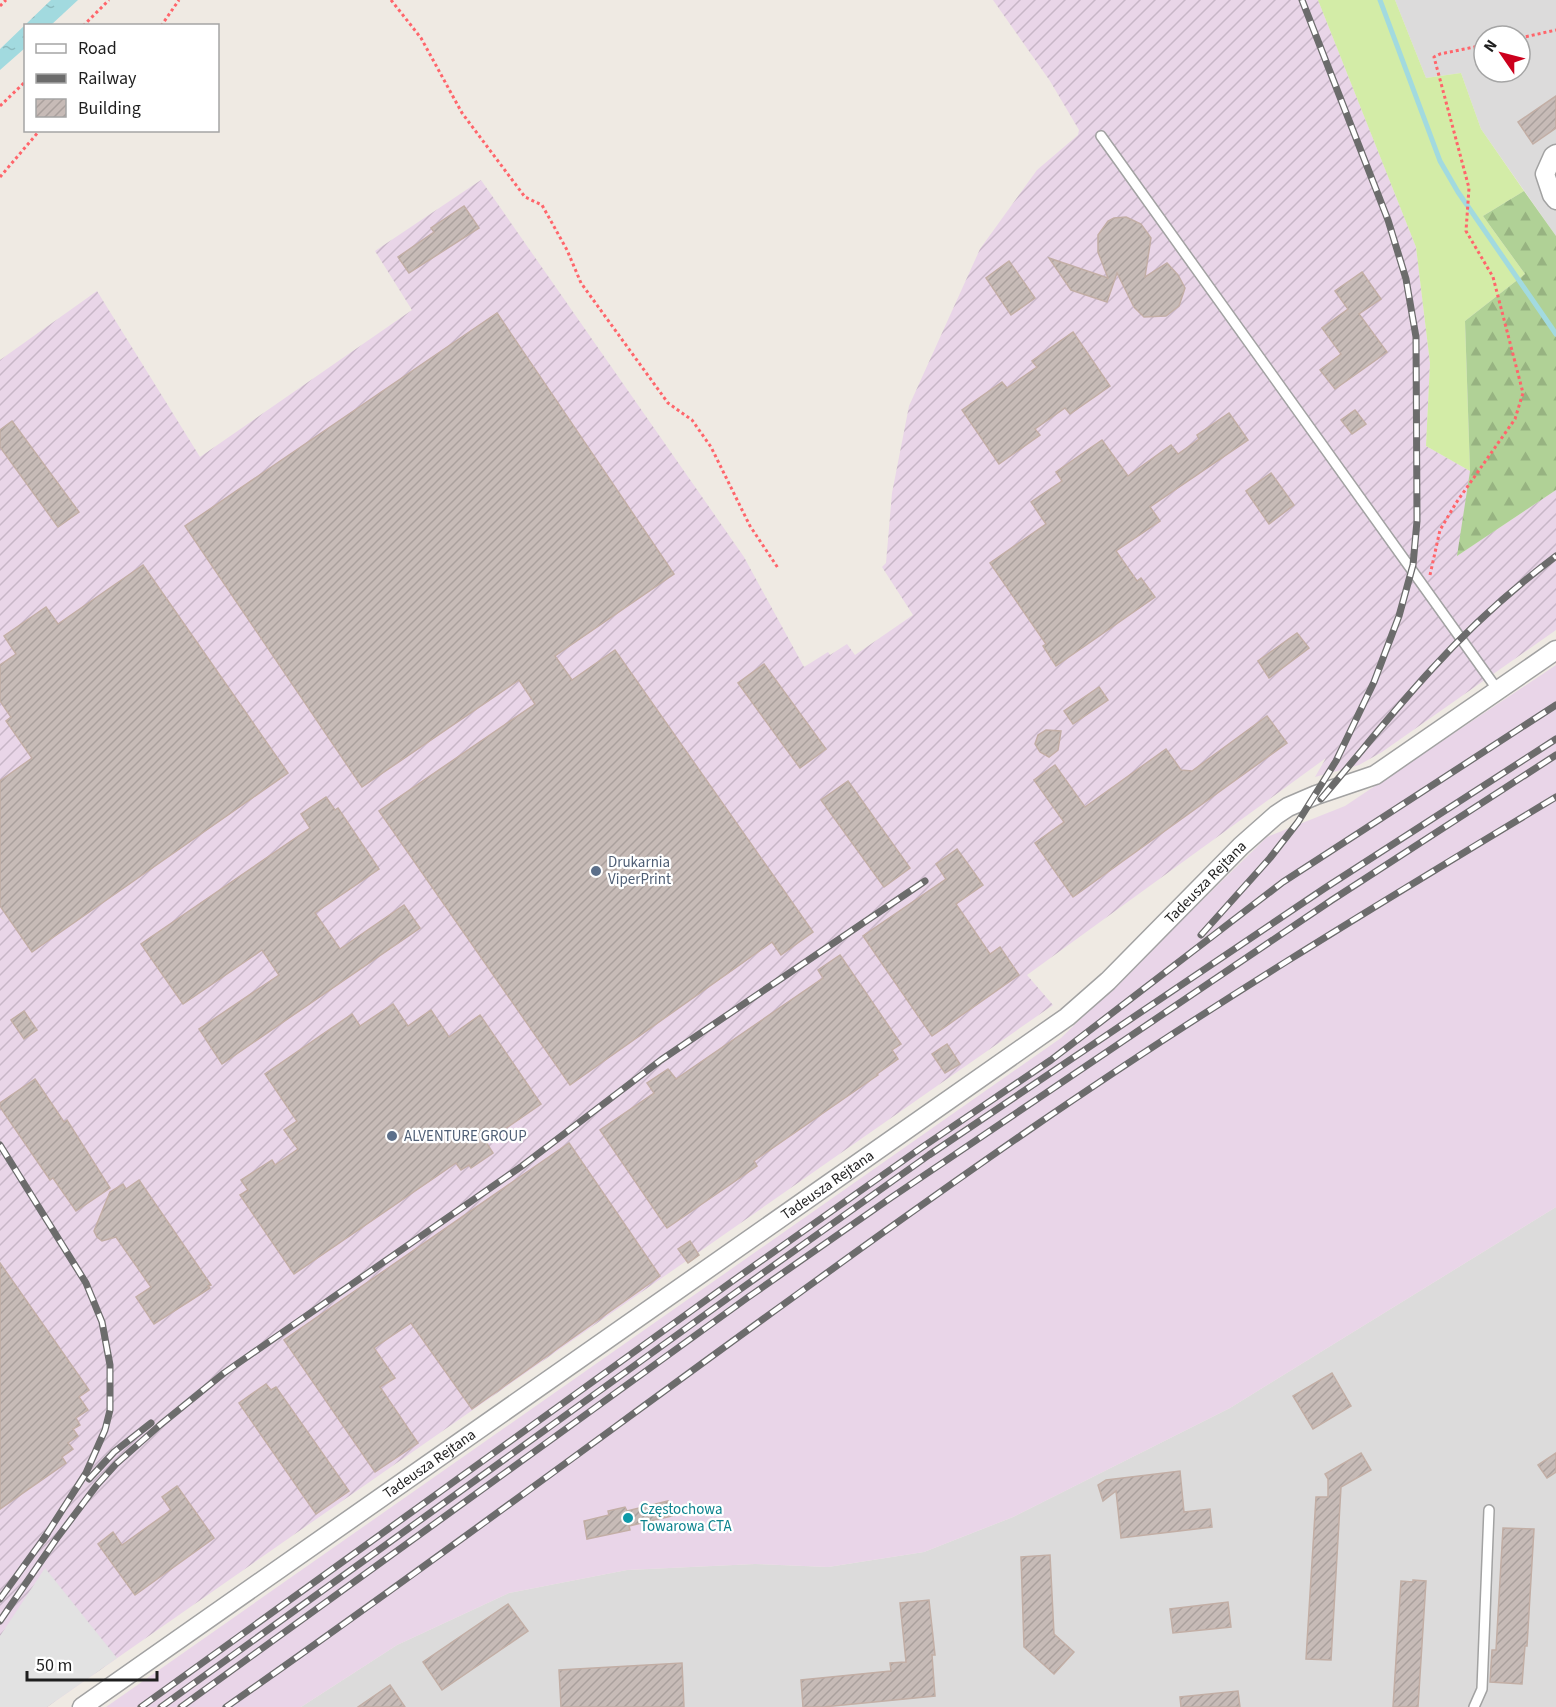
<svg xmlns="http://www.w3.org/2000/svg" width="1556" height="1707" font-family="'Source Sans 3',sans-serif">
  <defs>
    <pattern id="industrial-furrows" width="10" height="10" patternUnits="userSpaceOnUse" patternTransform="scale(1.5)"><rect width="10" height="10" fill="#e9d5e8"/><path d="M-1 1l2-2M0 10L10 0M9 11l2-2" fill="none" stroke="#c7b6c7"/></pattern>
    <pattern id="forest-firs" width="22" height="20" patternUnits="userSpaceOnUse" patternTransform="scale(1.5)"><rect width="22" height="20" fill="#b0d196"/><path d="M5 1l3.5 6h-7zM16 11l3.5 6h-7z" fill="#97b381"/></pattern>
    <pattern id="water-ripples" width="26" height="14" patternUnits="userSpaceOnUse" patternTransform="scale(1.5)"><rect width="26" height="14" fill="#a2dadf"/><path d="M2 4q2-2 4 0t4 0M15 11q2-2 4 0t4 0" fill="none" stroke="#8bbbbf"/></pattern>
    <pattern id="building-hatch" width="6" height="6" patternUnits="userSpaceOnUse" patternTransform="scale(1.5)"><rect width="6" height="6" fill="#c7bbb7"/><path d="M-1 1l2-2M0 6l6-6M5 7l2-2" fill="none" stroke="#aaa09d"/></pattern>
  </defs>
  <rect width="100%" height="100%" fill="#efeae3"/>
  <g fill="#dcdbdb" fill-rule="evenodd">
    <path d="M1395,0h161v236l-75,-107 -20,-56 -35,5zM1484,36h36v36h-36z"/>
    <polygon points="1556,1207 1556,1707 301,1707 397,1645 509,1593 627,1570 755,1564 828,1567 924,1552 1013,1517 1230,1408"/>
  </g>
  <polygon fill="url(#industrial-furrows)" points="993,0 1318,0 1416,247 1430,363 1426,446 1470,471 1458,555 1556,490 1556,630 1382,752 1359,765 1315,777 1326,758 1027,975 1053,1005 47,1707 0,1707 0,360 97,291 200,457 412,310 375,251 481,180 744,557 804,667 828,652 830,655 847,644 855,655 913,615 882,567 886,563 892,493 909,406 980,249 1037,170 1078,135 1079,130 1050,81"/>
  <polygon fill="#e9d5e8" points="1556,665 1556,1207 1230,1408 1013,1517 924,1552 828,1567 755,1564 627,1570 509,1593 397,1645 301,1707 106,1707 1061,1038 1267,837 1345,806"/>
  <polygon fill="#d3eca7" points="1318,0 1395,0 1426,78 1461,73 1481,129 1524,191 1483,216 1525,274 1465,321 1470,471 1426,446 1430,363 1416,247"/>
  <polygon fill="url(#forest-firs)" points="1524,191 1556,236 1556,490 1457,556 1470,471 1465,321 1525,274 1483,216"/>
  <polygon fill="#e2e2e2" points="45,1568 117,1658 47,1707 0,1707 0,1636"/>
  <polygon fill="url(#water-ripples)" points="51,0 78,0 51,25 26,26 25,48 0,70 0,49"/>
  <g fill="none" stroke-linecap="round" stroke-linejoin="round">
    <polyline stroke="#a2dadf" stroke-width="5" points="1380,0 1440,161 1458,192 1556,334"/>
  </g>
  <g fill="url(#building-hatch)" stroke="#c2aea5" stroke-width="1.5">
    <polygon points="1556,96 1556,128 1533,144 1518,122"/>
    <polygon points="464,206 479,228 409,273 398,257 434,232 431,228"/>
    <polygon points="1126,217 1141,224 1151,238 1145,277 1167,263 1178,275 1185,288 1179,306 1166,316 1144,317 1134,307 1117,273 1107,302 1071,290 1049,258 1108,278 1098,252 1098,235 1108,221 1114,218"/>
    <polygon points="1009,261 1035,298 1011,315 986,278"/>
    <polygon points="1362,272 1381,299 1359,314 1387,352 1335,389 1320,370 1341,354 1322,328 1348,309 1335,291"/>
    <polygon points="497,313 674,574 555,656 572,680 615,650 813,932 781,955 772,942 570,1085 379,811 535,704 519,680 362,787 185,526"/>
    <polygon points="1073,332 1110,386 1070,414 1065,408 1035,429 1040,435 999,464 962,410 1002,382 1007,388 1037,367 1032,361"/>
    <polygon points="1355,410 1366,424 1352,434 1341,420"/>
    <polygon points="1229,413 1248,440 1150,507 1160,521 1116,551 1137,581 1141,578 1155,597 1056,666 1043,646 1046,644 990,563 1046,524 1031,502 1062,481 1056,472 1102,440 1128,476 1171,445 1178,454 1199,439 1197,435"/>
    <polygon points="12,421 79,512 58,527 0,447 0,430"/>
    <polygon points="1271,473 1294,505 1269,524 1246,491"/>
    <polygon points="143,565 288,773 32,952 0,906 0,781 32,758 6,721 11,717 0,701 0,665 16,654 4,636 46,607 58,624"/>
    <polygon points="1297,633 1309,648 1269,678 1258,661"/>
    <polygon points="764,664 826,749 800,768 738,683"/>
    <polygon points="1099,687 1108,700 1073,724 1064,711"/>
    <polygon points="1267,716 1287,743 1073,897 1035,843 1064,822 1034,780 1055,765 1085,807 1166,749 1181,770 1192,771"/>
    <polygon points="1046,730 1061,731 1058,750 1049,757 1040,752 1035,744 1038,735"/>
    <polygon points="848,781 910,868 884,887 821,800"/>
    <polygon points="326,797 335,810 338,808 379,869 315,913 340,949 404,905 420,928 222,1064 199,1029 279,975 262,950 183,1004 141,944 310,828 301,814"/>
    <polygon points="957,849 983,885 956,904 990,954 1000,947 1019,975 932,1036 863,936 946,879 936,864"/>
    <polygon points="840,955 901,1044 892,1050 898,1059 877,1074 878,1075 754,1161 757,1166 667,1228 600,1130 654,1093 647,1083 668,1069 676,1079 823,978 818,970"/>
    <polygon points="393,1004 408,1026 431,1010 449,1037 480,1015 541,1104 486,1142 493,1153 471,1168 469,1165 461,1170 456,1163 294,1274 240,1195 248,1190 241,1180 272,1160 275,1165 298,1149 284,1130 297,1121 265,1074 352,1014 360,1026"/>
    <polygon points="24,1011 37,1030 24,1039 11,1020"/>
    <polygon points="947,1044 960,1064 945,1073 932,1054"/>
    <polygon points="35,1079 64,1122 67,1120 110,1188 76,1211 53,1178 50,1180 0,1107 0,1103"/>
    <polygon points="569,1143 660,1276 472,1409 411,1323 374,1348 395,1378 380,1387 418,1443 375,1472 284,1340"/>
    <polygon points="139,1180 211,1285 208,1286 210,1288 154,1324 136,1297 151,1287 116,1237 102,1241 97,1237 94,1231 110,1192 123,1184 126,1189"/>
    <polygon points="690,1241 699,1255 688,1263 678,1249"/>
    <polygon points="0,1263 89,1390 79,1397 88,1410 76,1418 80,1425 73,1429 78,1436 68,1443 73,1449 62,1457 66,1463 0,1509"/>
    <polygon points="1332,1373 1351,1406 1313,1429 1293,1396"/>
    <polygon points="266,1384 271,1390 276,1387 349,1491 316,1514 239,1403"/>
    <polygon points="1361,1453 1371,1470 1341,1487 1331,1660 1306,1659 1316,1497 1328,1497 1328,1479 1325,1474"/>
    <polygon points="1556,1453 1556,1472 1547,1478 1538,1465"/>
    <polygon points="1180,1471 1184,1512 1210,1509 1212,1527 1121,1538 1116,1491 1103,1501 1098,1485 1106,1480"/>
    <polygon points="177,1486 214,1538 135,1595 98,1544 113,1532 122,1545 171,1510 162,1497"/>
    <polygon points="668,1501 672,1516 629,1526 630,1530 587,1539 584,1521 609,1515 608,1511 625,1507 627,1511"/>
    <polygon points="1503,1528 1534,1529 1527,1646 1525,1646 1522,1684 1490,1682 1492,1650 1496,1650"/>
    <polygon points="1050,1555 1054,1634 1074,1652 1054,1674 1024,1647 1021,1557"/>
    <polygon points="1413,1580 1426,1581 1418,1707 1393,1707 1401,1581 1413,1582"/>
    <polygon points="929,1600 935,1655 932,1655 935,1696 823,1707 803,1707 801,1680 891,1671 890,1663 906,1662 900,1603"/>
    <polygon points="1228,1602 1231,1627 1173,1633 1170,1609"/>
    <polygon points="508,1604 528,1631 442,1690 423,1662"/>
    <polygon points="682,1663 684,1707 561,1707 559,1670"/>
    <polygon points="390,1685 405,1707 358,1707"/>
    <polygon points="1238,1691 1240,1707 1181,1707 1180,1697"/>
  </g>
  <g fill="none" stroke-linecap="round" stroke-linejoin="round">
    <defs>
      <g id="lane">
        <polyline points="1101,136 1497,689"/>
        <polyline points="1474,1707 1482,1689 1489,1510"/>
      </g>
      <g id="street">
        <polyline points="1556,154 1553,156 1545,174 1552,195 1556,200"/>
        <path id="s1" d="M82,1707l985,-690 41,-36 133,-135 35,-31 12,-8 28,-12 59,-20 181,-125"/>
      </g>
    </defs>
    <use href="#lane" stroke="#a2a2a2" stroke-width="12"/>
    <use href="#street" stroke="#a2a2a2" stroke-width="21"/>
    <g stroke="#ff656b" stroke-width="3" stroke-dasharray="3 3" stroke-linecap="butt">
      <polyline points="391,0 421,38 462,113 525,197 542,205 567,250 581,283 668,403 692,420 711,447 750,526 778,568"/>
      <polyline points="0,6 6,0"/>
      <polyline points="83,26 109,0"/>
      <polyline points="161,26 179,0"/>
      <polyline points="1520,38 1556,30"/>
      <polyline points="0,106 26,81"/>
      <polyline points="0,177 40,130"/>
      <polyline points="1430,575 1440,530 1456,503 1515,419 1523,393 1493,277 1466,231 1469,188 1434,57 1440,54 1484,45"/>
    </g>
    <use href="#lane" stroke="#fff" stroke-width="9"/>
    <use href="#street" stroke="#fff" stroke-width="18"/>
    <defs>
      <g id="rail">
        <path d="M1321,799c37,-43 72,-88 110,-129 38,-42 80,-80 125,-114"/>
        <polyline points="1201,935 1270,858 1298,822 1336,761 1374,682 1399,616 1413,565 1417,521 1416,337 1406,279 1388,220 1302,0"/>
        <polyline points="0,1145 86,1283 102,1322 110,1365 110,1410 105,1430 86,1473 43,1540"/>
        <polyline points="89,1479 114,1452 151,1423"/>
        <polyline points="0,1599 47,1534"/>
        <polyline points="0,1621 57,1538 97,1485 116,1464 160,1425 224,1373 522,1166 661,1060 925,881"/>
        <polyline points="141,1707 734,1280 921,1148 1051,1060 1283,882 1556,705"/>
        <polyline points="161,1707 742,1288 929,1155 1325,888 1556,739"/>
        <polyline points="181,1707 747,1298 892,1197 1332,900 1556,755"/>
        <path d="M226,1707c270,-188 531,-389 803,-577 171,-118 349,-226 527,-333"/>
      </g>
    </defs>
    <use href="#rail" stroke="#6c6c6c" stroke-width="7"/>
    <use href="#rail" stroke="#fff" stroke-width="4.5" stroke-dasharray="14" stroke-linecap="butt"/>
  </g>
  <g fill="#5c6f8a" stroke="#fff" stroke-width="2">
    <circle cx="596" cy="871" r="6"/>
    <circle cx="392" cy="1136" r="6"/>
  </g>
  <circle fill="#0f9aa8" stroke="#fff" stroke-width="2" cx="628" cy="1518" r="6"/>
  <g text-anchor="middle" stroke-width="4.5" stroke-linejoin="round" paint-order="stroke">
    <g font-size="15" fill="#4e5e75" stroke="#fff" text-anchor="start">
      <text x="608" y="867">Drukarnia<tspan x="608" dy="17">ViperPrint</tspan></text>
      <text x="404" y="1141">ALVENTURE GROUP</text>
    </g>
    <g font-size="15" fill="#1e1e1e" stroke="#fff">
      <text dy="5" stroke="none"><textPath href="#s1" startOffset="1396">Tadeusza Rejtana</textPath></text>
      <text dy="5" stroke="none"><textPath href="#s1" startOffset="910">Tadeusza Rejtana</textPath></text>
      <text dy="5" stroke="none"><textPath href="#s1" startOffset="424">Tadeusza Rejtana</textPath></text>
    </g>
    <g font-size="15" fill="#0d838f" stroke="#fff" text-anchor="start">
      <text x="640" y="1514">Częstochowa<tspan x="640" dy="17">Towarowa CTA</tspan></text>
    </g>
  </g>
  <rect x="24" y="24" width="195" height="108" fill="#ffffff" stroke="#a5a5a5" stroke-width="1.5"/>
  <rect x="36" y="44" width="30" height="9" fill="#ffffff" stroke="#a5a5a5" stroke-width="1.5"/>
  <text x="78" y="54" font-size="18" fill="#1e1e1e">Road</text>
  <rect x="36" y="74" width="30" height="9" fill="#6c6c6c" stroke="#a5a5a5" stroke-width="1.5"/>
  <text x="78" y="84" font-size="18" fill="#1e1e1e">Railway</text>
  <rect x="36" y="99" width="30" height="18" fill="url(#building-hatch)" stroke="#a5a5a5" stroke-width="1.5"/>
  <text x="78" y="114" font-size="18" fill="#1e1e1e">Building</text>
  <g transform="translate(1502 54) rotate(305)"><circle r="28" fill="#ffffff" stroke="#a5a5a5" stroke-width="1.5"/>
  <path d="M0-4.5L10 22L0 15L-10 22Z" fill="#cc001d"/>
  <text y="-9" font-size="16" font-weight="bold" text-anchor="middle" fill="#1e1e1e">N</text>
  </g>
  <path d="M27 1671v9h130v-9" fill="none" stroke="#1e1e1e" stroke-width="3"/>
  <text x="36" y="1671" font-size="18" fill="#1e1e1e" stroke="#ffffff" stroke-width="4.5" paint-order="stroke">50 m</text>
</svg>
